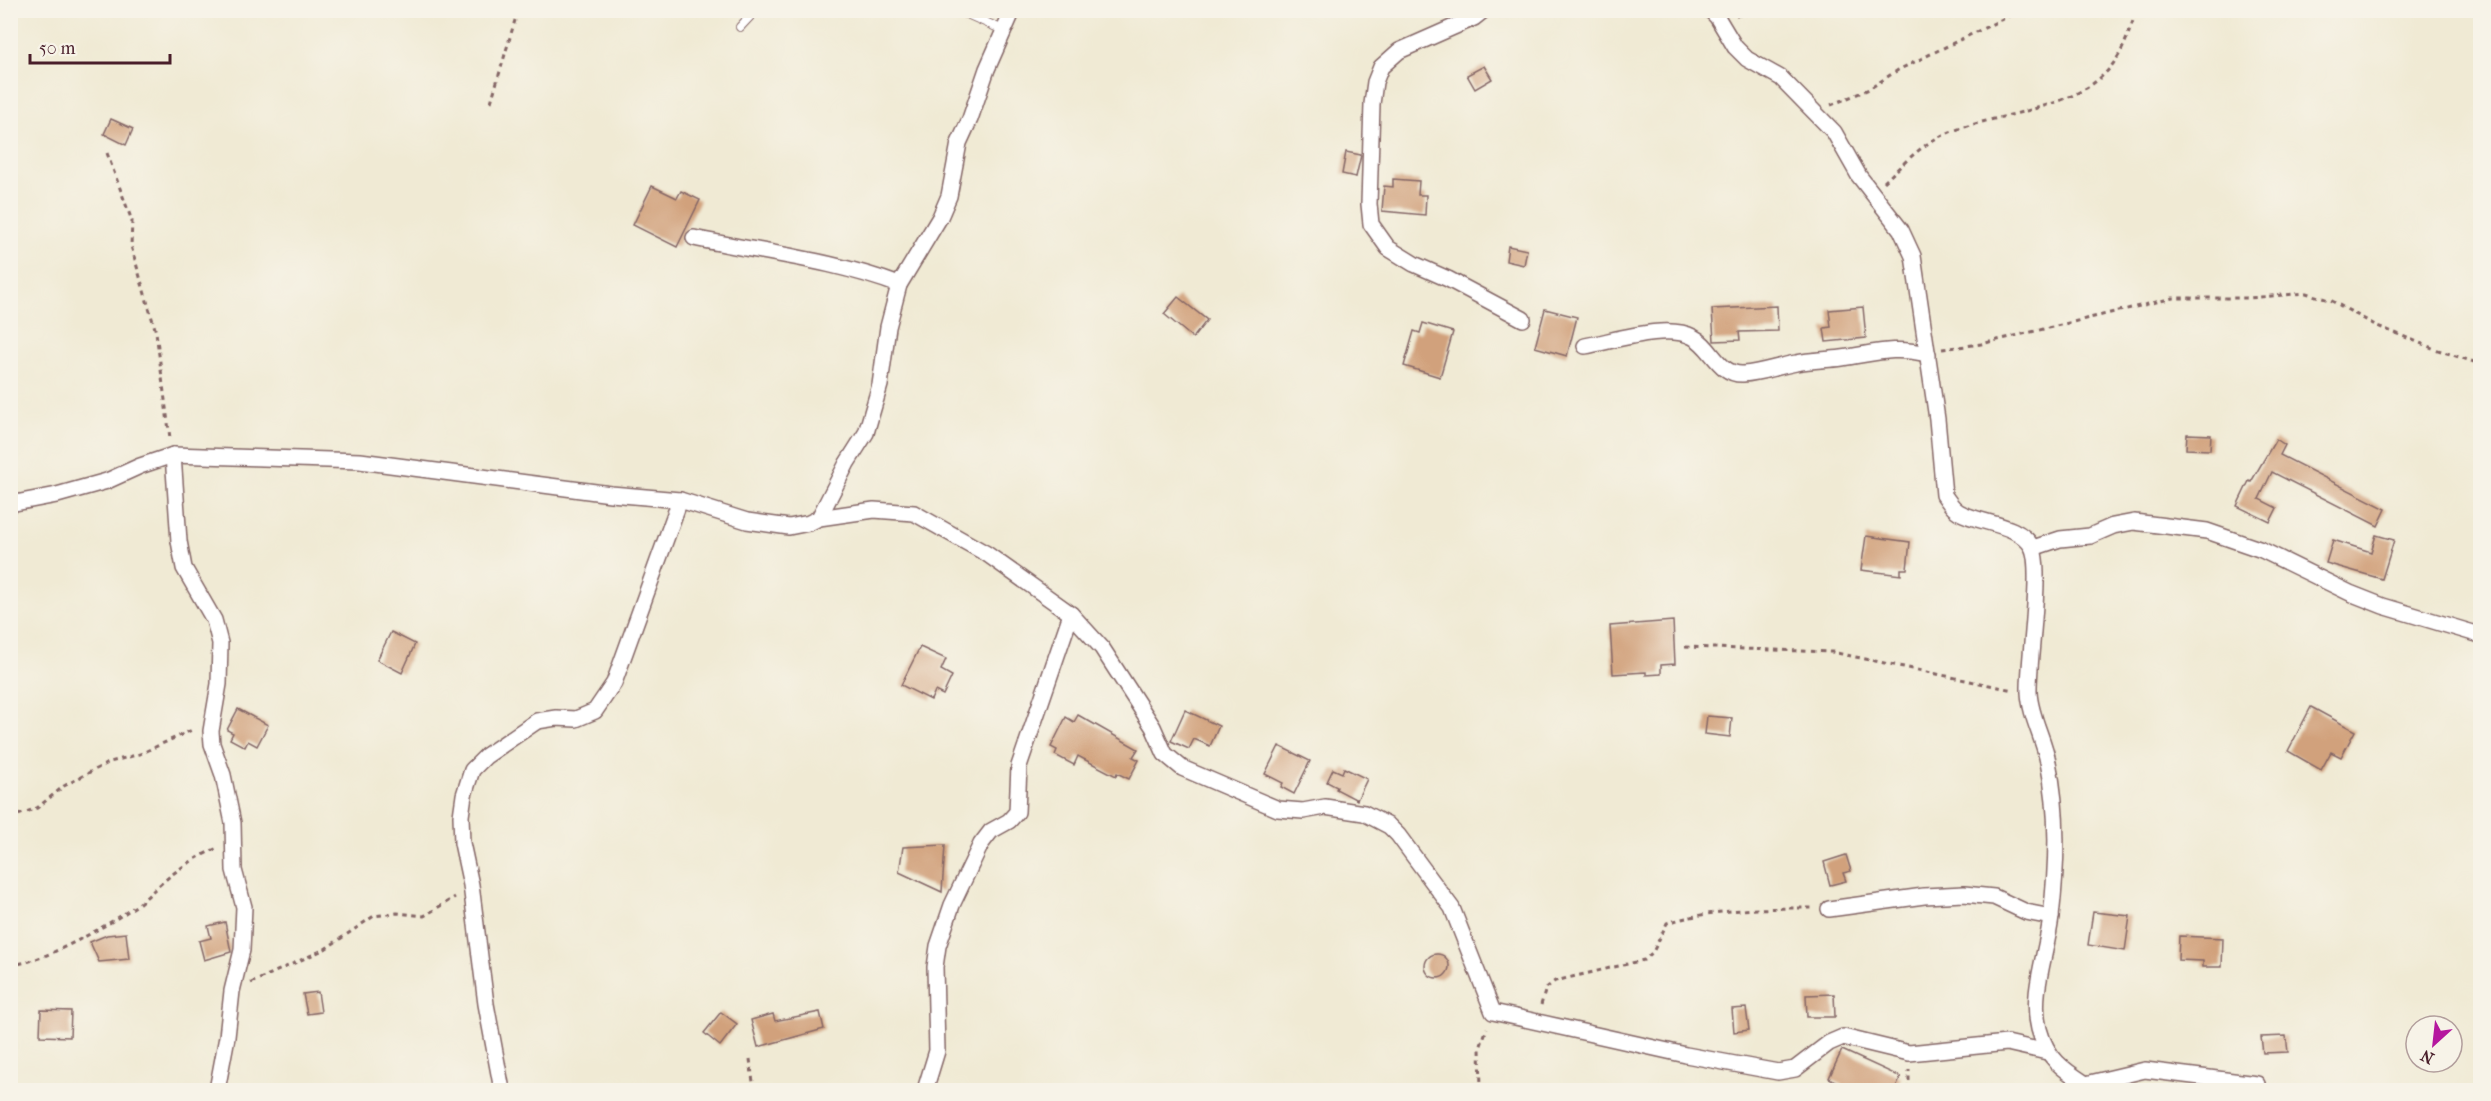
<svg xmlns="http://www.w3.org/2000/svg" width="2491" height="1101" font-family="'IM FELL French Canon',serif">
  <rect width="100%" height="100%" fill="#f7f3e8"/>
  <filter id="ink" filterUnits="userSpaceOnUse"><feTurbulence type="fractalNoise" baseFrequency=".0167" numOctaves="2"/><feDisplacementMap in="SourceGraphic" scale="12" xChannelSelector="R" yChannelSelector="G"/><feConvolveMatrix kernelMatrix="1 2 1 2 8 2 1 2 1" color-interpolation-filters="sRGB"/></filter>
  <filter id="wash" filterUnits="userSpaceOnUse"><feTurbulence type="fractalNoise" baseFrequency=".008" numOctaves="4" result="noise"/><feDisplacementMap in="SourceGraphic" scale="24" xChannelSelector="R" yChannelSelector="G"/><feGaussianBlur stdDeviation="1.35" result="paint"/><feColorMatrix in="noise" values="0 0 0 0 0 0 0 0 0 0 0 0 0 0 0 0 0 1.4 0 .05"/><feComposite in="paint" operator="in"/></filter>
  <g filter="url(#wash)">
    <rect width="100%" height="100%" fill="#f0ead4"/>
    <g id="blocks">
      <g fill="#d1a17b">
        <polygon points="1484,66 1492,79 1475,89 1467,75"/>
        <polygon points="111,119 133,129 126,145 104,134"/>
        <polygon points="1346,152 1361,155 1356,177 1342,174"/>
        <polygon points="1393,179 1419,181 1418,195 1426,195 1425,215 1382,211 1384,186 1393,187"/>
        <polygon points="652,186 677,198 681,191 700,200 677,247 633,225"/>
        <polygon points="1508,246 1527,250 1524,265 1506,261"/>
        <polygon points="1178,297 1207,320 1193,338 1164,314"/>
        <polygon points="1777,306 1778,331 1739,332 1740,340 1714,341 1712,309"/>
        <polygon points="1863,307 1866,338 1826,342 1824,328 1831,327 1829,310"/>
        <polygon points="1545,309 1577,317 1567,356 1535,347"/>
        <polygon points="1423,323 1453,332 1440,377 1404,366 1414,331 1420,333"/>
        <polygon points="2187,434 2211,435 2210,450 2186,449"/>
        <polygon points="2276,439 2285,445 2280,455 2386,509 2378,526 2272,472 2259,499 2277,508 2270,522 2237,506 2249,481 2251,482"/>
        <polygon points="2376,535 2394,540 2382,579 2326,563 2333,540 2371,552"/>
        <polygon points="1866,536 1910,542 1907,569 1901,569 1901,575 1861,570"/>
        <polygon points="1673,621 1675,664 1661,665 1661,674 1646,675 1646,672 1613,674 1610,626"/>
        <polygon points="391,632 415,644 402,673 377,660"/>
        <polygon points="920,647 946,659 941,670 952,676 943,695 935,691 931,700 901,685"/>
        <polygon points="2311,707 2355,731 2341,757 2331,752 2321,770 2288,751"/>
        <polygon points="238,709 268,725 257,746 248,741 245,747 230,739 233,733 227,730"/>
        <polygon points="1185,710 1219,726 1210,746 1194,739 1189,749 1171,741"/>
        <polygon points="1078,715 1138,749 1133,757 1139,760 1129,779 1117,773 1116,776 1078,756 1074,765 1055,755 1057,750 1051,747 1066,717 1074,722"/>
        <polygon points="1707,716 1732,718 1730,737 1705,734"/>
        <polygon points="1279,746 1310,761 1294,794 1281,787 1283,783 1265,774"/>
        <polygon points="1344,768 1367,779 1357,800 1336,789 1337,787 1327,782 1333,769 1342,773"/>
        <polygon points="945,845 942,892 899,872 903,847"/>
        <polygon points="1846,855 1851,871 1843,873 1846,881 1830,885 1824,862"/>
        <polygon points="2093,912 2130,916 2125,951 2088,945"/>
        <polygon points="225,922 231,952 204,960 199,941 211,938 208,926"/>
        <polygon points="126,933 129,959 99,962 90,942 107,935"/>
        <polygon points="2179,936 2223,938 2222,967 2203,967 2203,961 2178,960"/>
        <circle cx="1437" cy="966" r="12"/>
        <polygon points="318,992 321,1012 307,1014 303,994"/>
        <polygon points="1834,994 1835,1017 1807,1017 1806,995"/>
        <polygon points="1746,1008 1749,1030 1734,1032 1732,1009"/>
        <polygon points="41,1010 71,1011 70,1037 40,1036"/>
        <polygon points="721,1012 737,1024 720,1046 704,1033"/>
        <polygon points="820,1012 824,1029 758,1047 751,1020 773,1014 775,1021"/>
        <polygon points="2286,1036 2288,1052 2263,1053 2261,1037"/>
        <polygon points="1842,1050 1901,1077 1895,1090 1841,1090 1843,1085 1829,1078"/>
      </g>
    </g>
  </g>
  <g filter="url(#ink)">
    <use href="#blocks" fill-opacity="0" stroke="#846666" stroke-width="1.5"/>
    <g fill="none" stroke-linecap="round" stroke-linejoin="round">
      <defs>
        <g id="service">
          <polyline points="958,10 1003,30"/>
          <polyline points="740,27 756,10"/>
        </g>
        <g id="minor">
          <polyline points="1484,10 1474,18 1399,51 1381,67 1375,82 1372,104 1369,204 1371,224 1388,248 1414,264 1448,279 1523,319"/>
          <path d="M1710,10l7,7 18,30 12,12 34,19 53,54 25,44 42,54 12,26 24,163 7,76c5,7 8,13 15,17 21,12 60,11 73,35 11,21 -4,115 -3,145 1,24 15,47 19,70 11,51 9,103 3,155 -4,36 -21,76 -12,112 9,34 29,43 56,61"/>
          <path d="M694,238c69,15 139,22 205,47"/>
          <path d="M1585,346c29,-5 82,-23 108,-9 19,9 25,38 50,37 17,-1 36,-8 53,-11 15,-3 31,-3 46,-5 34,-5 51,-12 86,-4"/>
          <polyline points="173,455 179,541 184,568 214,620 220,643 219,684 211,731 212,744 223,775 233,823 234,870 244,907 242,950 232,991 227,1037 217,1090"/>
          <polyline points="10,504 57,495 107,481 140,466 173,455 360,461 611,494 680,500 747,521 789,527 809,523 819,518 847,463 866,433 880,385 888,327 899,285 940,217 949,196 959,143 970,119 987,69 1013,10"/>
          <polyline points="819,518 874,510 914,513 987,554 1071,614 1102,648 1153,727 1165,754 1182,768 1278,809 1303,811 1325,807 1364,813 1389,826 1398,835 1452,908 1493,1012 1686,1055 1778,1072 1795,1069 1829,1043 1843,1037 1909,1053 2007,1043 2047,1052"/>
          <polyline points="2033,548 2060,539 2090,536 2113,526 2134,522 2207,531 2262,550 2350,593 2383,606 2480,635"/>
          <polyline points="1829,909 1924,896 1964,894 1994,897 2026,912 2051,917"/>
          <polyline points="2086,1084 2145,1070 2257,1084"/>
          <polyline points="502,1090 486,1004 471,885 462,843 461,816 464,795 472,770 486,756 537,721 556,718 576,719 595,711 614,683 680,500"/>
          <polyline points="925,1090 937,1051 935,967 938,946 952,905 981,844 991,831 1009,821 1017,812 1019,766 1071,614"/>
        </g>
      </defs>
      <use href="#service" stroke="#846666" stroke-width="10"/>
      <use href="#minor" stroke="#846666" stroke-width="18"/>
      <g stroke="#846666" stroke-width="3" stroke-dasharray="4.5 4.5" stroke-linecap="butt">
        <polyline points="1736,15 1757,14 1766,10"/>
        <polyline points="491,102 518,10"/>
        <polyline points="1831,105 1869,89 1898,70 2021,10"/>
        <polyline points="107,153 132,221 131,246 156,332 170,438"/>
        <path d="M1884,182c17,-16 36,-36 57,-46 53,-25 140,-23 174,-75 11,-15 15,-34 22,-51"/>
        <polyline points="1942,349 1981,344 2173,298 2249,298 2306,293 2332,301 2375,325 2435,349 2480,364"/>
        <polyline points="1685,647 1832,652 2013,690"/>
        <polyline points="10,818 37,808 64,786 90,772 110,762 140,754 194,729"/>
        <path d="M10,963c20,7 102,-40 121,-54 12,-7 21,-18 32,-27 16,-14 35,-26 55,-34"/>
        <polyline points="251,983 325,949 374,916 397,913 424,916 455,897"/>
        <path d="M1541,1005l5,-17 9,-7 89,-21 9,-8 14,-29c47,-14 97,-15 145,-15"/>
        <polyline points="750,1059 754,1090"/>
        <polyline points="2273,1087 2291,1090"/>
        <polyline points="1481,1090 1480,1048 1487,1028"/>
        <polyline points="1909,1090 1909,1070"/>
        <polyline points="2320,1090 2342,1090"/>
      </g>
      <use href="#service" stroke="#fff" stroke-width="8"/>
      <use href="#minor" stroke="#fff" stroke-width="15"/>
    </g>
  </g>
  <rect width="2491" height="1101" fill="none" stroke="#f7f3e8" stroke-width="36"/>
  <g transform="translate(2434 1044) rotate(207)"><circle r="28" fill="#f7f3e8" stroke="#b29e9c" stroke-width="1.5"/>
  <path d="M0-4.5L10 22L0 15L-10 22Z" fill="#b5179e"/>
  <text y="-9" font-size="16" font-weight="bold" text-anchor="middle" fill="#4a1f2b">N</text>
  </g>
  <path d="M30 54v9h140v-9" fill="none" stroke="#4a1f2b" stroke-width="3"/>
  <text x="39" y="54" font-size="18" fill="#4a1f2b" stroke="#f7f3e8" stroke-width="4.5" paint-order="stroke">50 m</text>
</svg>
